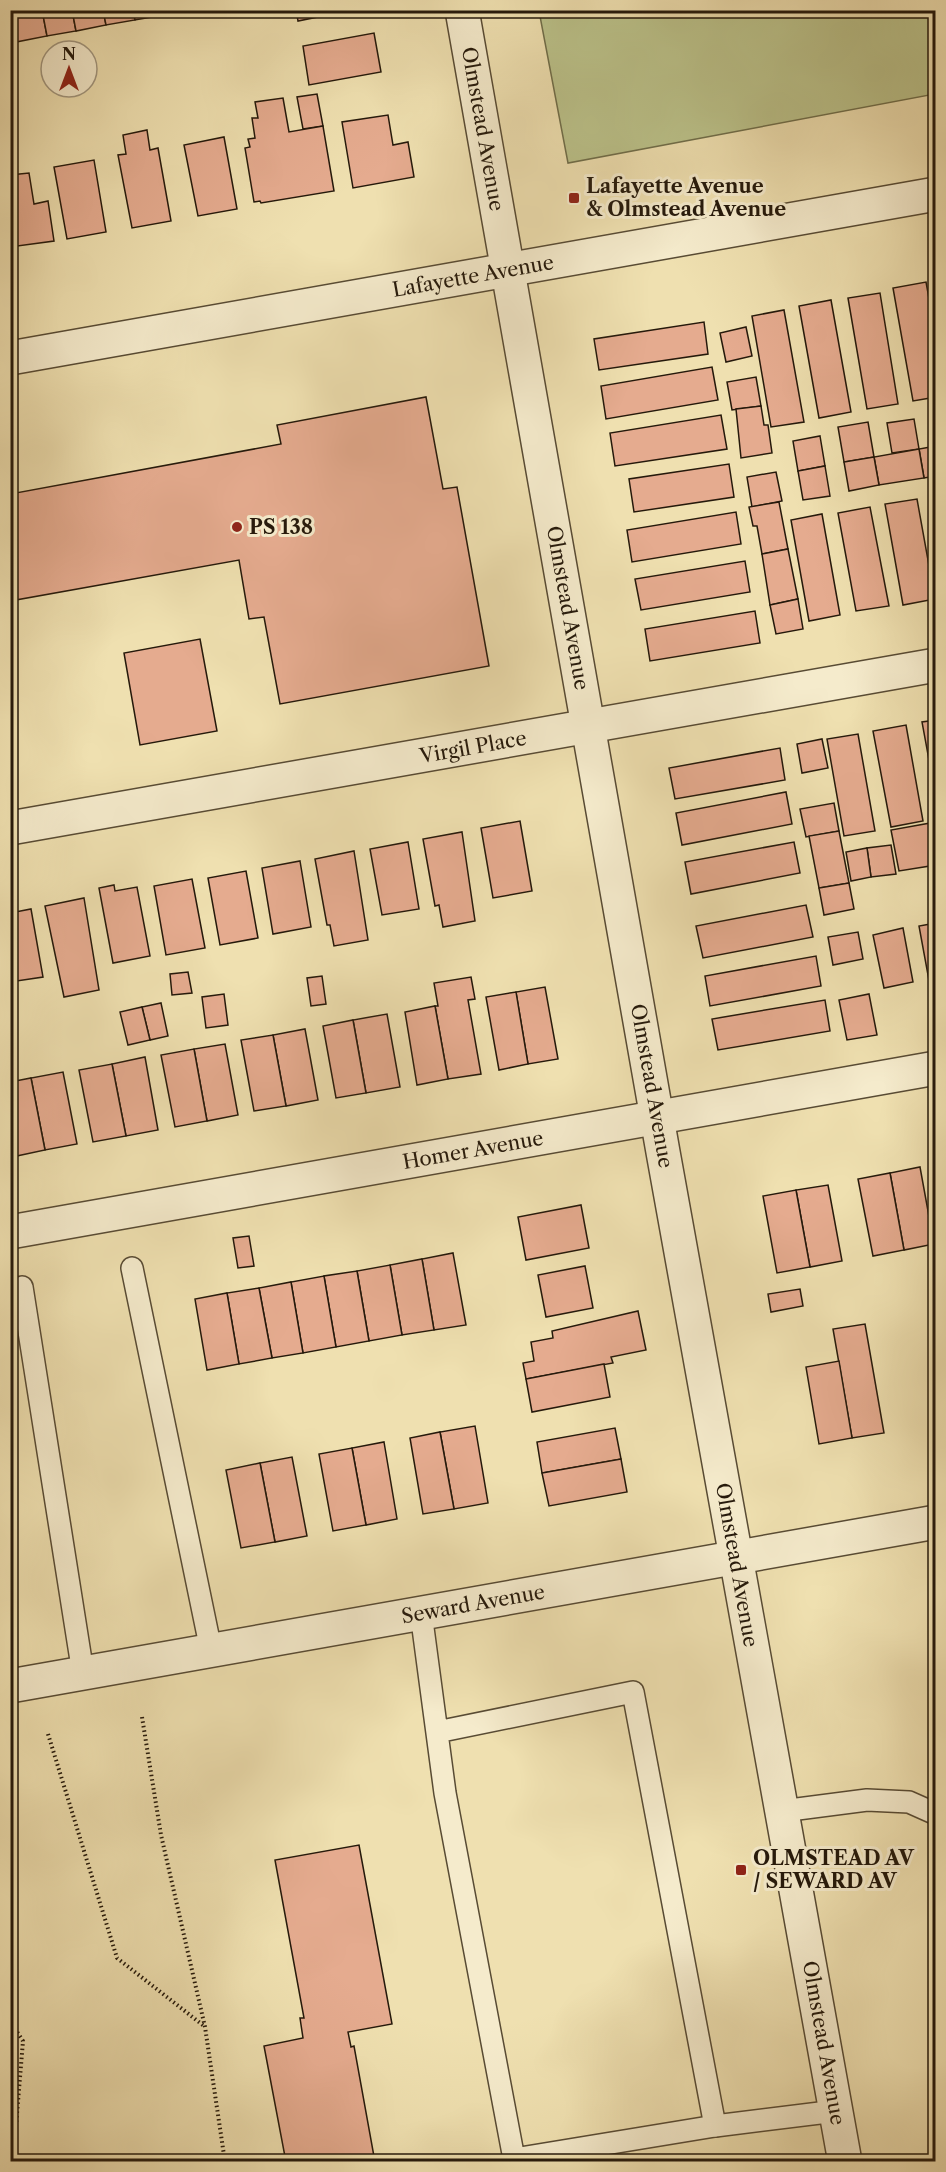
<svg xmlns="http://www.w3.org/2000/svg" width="946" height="2172" font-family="'Libre Caslon Text',serif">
  <rect width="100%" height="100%" fill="#efe0b0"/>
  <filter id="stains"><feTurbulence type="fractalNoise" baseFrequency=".00333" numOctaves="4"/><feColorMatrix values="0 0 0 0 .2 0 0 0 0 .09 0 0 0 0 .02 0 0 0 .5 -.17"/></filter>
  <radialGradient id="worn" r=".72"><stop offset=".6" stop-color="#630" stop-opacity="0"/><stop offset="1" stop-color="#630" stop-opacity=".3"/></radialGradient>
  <polygon fill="#bbc28a" stroke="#706e4a" stroke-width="1.5" points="539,11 935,11 935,94 568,163"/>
  <g fill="#e5ab8f" stroke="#25190b" stroke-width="1.5">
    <polygon points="10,10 16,42 10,43"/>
    <polygon points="11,10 42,10 47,36 16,42"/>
    <polygon points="42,10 72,10 76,31 47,36"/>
    <polygon points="72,10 103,10 106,25 76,31"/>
    <polygon points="103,10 133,10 135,20 106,25"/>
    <polygon points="133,10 163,10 163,15 135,20"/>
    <polygon points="296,10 352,10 298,21"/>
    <polygon points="374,33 381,72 309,85 303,46"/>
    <polygon points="317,94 323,126 303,129 297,97"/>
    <polygon points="283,98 289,132 323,126 334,191 261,203 260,201 254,202 245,148 250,147 248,139 255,138 252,118 258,118 255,102"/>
    <polygon points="388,115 393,145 408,142 414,177 353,188 342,122"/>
    <polygon points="147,130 150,150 158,148 171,221 132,228 118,155 126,154 123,135"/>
    <polygon points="224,137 237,209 198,216 184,145"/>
    <polygon points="94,160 106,232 67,239 54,167"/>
    <polygon points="29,173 34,204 48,201 54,241 10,247 10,175"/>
    <polygon points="926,282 936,337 936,397 913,401 893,288"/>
    <polygon points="880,293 898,404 867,409 848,298"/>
    <polygon points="831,300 851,412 819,418 799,306"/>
    <polygon points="784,310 804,422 771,427 752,316"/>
    <polygon points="704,322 708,354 599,370 594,339"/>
    <polygon points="746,327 752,356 726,362 720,333"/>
    <polygon points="712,367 718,400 606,419 601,386"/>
    <polygon points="756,377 761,406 732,410 727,382"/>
    <polygon points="426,397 443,489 457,487 489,666 280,704 264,617 249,619 239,560 10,601 10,494 281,444 277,425"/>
    <polygon points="761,406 764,425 768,425 772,453 741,458 736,409"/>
    <polygon points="721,415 727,449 615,466 610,433"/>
    <polygon points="914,419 919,449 892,453 887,423"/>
    <polygon points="868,422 874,457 844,462 838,427"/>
    <polygon points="820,436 825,466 798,471 793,441"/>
    <polygon points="936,446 936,476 924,478 919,449"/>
    <polygon points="919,449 924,478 879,485 874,457"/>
    <polygon points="874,457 879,485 849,491 844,462"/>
    <polygon points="729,464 734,497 634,512 629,479"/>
    <polygon points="825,466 830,496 803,500 798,471"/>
    <polygon points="776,472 782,501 752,507 747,477"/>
    <polygon points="917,499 935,599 903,605 885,504"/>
    <polygon points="779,502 788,549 762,554 757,526 753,526 749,507"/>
    <polygon points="870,507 889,606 856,611 838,513"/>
    <polygon points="736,512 741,544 632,562 627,530"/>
    <polygon points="822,514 840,615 809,621 791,520"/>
    <polygon points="788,549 798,599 770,605 762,554"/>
    <polygon points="745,561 750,592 641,610 635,579"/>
    <polygon points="798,599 803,629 776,634 770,605"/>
    <polygon points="755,611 760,643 650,661 645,629"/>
    <polygon points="200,639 217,731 140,745 124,653"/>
    <polygon points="936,720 936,798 922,722"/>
    <polygon points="906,725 923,821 891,827 873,731"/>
    <polygon points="858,734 875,831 844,836 827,739"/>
    <polygon points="822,739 828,768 802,773 797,744"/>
    <polygon points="780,748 785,780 675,799 669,768"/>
    <polygon points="786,792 792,824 682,845 676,813"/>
    <polygon points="834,803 839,831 806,837 800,809"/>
    <polygon points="520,821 532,891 493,898 481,828"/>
    <polygon points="936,822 936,865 899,871 891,830"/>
    <polygon points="839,831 849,883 819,888 809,836"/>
    <polygon points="462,832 475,921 443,927 439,905 435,906 423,839"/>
    <polygon points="408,842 419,909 382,915 370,849"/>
    <polygon points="794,842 800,873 691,894 685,862"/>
    <polygon points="891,845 896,874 871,877 867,848"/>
    <polygon points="867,848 871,877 851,881 846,852"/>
    <polygon points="354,851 368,940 334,946 330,925 327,925 315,859"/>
    <polygon points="300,861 311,927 273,934 262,868"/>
    <polygon points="246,871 258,938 220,945 208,878"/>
    <polygon points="192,879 205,948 166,955 154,886"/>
    <polygon points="849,883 854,909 824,915 819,888"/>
    <polygon points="114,885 115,891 137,887 150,956 113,963 99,888"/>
    <polygon points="84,898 99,990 64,997 45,906"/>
    <polygon points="806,905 813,937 703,958 696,926"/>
    <polygon points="31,909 43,977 10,982 10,913"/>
    <polygon points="936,923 936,985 930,986 919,926"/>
    <polygon points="903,928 913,982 884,988 873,935"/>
    <polygon points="858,932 863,959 833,965 828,937"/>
    <polygon points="816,956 821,986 710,1006 705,976"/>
    <polygon points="188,972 192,993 172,995 170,974"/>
    <polygon points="322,976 326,1004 311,1006 307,978"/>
    <polygon points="471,977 475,999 468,1000 481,1074 448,1079 435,1006 438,1006 434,983"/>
    <polygon points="545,987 558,1059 528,1064 516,992"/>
    <polygon points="516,992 528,1064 499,1070 486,997"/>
    <polygon points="224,994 228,1025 206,1028 202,997"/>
    <polygon points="869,994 877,1035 847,1040 839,1000"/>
    <polygon points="825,1000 830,1031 718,1050 712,1019"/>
    <polygon points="161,1003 168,1036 150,1040 142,1007"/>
    <polygon points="435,1006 448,1079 417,1085 405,1012"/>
    <polygon points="142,1007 150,1040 128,1045 120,1012"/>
    <polygon points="387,1014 400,1087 366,1093 353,1020"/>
    <polygon points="353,1020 366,1093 336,1098 323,1026"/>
    <polygon points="305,1029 318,1100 286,1106 273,1035"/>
    <polygon points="273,1035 286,1106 254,1111 241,1040"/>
    <polygon points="225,1044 238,1115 207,1121 194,1049"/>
    <polygon points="194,1049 207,1121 175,1127 161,1055"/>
    <polygon points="145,1057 158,1130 126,1136 112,1064"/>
    <polygon points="112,1064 126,1136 93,1142 79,1070"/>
    <polygon points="63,1072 77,1144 45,1150 31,1078"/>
    <polygon points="31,1078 45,1150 12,1157 10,1082"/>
    <polygon points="920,1167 934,1244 904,1250 890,1173"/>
    <polygon points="890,1173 904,1250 873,1256 858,1179"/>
    <polygon points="828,1185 842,1261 810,1267 796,1190"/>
    <polygon points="796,1190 810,1267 777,1273 763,1196"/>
    <polygon points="581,1205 589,1248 526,1260 518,1217"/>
    <polygon points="249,1236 254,1266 238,1268 233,1238"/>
    <polygon points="453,1253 466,1325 434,1330 422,1259"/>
    <polygon points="422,1259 434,1330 402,1335 390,1265"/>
    <polygon points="390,1265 402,1335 369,1341 357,1271"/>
    <polygon points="585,1266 593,1308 546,1317 538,1275"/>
    <polygon points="357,1271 369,1341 336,1347 324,1276"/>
    <polygon points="324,1276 336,1347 303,1353 291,1282"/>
    <polygon points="291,1282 303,1353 272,1358 259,1288"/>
    <polygon points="259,1288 272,1358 239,1364 227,1293"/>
    <polygon points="800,1289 803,1306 771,1312 768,1294"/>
    <polygon points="227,1293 239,1364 207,1370 195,1299"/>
    <polygon points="638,1311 646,1350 611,1357 613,1363 526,1379 523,1363 534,1361 531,1342 553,1338 552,1331"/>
    <polygon points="865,1324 884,1433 852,1438 833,1329"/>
    <polygon points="839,1361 852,1438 819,1444 806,1367"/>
    <polygon points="604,1364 610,1397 532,1412 526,1379"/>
    <polygon points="475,1426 488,1503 454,1509 440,1432"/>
    <polygon points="615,1428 621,1459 542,1473 537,1442"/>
    <polygon points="440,1432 454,1509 423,1514 410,1438"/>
    <polygon points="384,1442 397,1519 366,1525 352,1448"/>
    <polygon points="352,1448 366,1525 333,1531 319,1454"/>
    <polygon points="292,1457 307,1536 275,1542 260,1463"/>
    <polygon points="621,1459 627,1492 549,1506 542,1473"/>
    <polygon points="260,1463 275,1542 241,1548 226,1470"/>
    <polygon points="359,1845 392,2024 348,2032 351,2047 354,2046 375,2162 286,2162 264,2046 303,2038 300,2018 304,2018 275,1860"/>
  </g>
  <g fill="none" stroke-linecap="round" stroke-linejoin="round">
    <defs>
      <g id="service">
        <polyline points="132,1268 211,1650"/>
        <polyline points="22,1287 83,1673"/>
        <polyline points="421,1613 445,1793 514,2159 715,2126 633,1692 437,1732"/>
        <polyline points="782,1811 867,1800 909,1802 936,1814"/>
        <polyline points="715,2126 836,2111"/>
      </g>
      <g id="minor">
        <polyline points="462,10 663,1152 845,2162"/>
        <polyline points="10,828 936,665"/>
        <polyline points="10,1232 936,1068"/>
        <polyline points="10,1686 936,1522"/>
      </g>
      <polyline id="tertiary" points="10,358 936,194"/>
    </defs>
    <use href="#service" stroke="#584b34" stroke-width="24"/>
    <use href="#minor" stroke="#584b34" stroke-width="36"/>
    <use href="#tertiary" stroke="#584b34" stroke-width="36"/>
    <g stroke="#25190b" stroke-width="4" stroke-dasharray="1.5 3" stroke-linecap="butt">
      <polyline points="142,1717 161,1835 205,2027 225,2162"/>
      <polyline points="48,1734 117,1958 204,2026"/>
      <polyline points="10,2021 23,2041 13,2162"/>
    </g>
    <use href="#service" stroke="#f5ebcc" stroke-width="21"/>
    <use href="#minor" stroke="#f5ebcc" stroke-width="33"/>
    <use href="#tertiary" stroke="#f5ebcc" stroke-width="33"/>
  </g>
  <g fill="#8f2418" stroke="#f5ebcc" stroke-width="2">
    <rect x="568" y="192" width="12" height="12" rx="3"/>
    <circle cx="237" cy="527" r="6"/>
    <rect x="735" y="1864" width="12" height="12" rx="3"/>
  </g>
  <g text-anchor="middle" stroke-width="6" stroke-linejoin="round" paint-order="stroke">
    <g font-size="20" fill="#25190b" stroke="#f5ebcc">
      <text transform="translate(483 129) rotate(80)" y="7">Olmstead Avenue</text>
      <text transform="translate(473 276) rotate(-10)" y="7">Lafayette Avenue</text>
      <text transform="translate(568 608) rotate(80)" y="7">Olmstead Avenue</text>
      <text transform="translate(473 747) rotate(-10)" y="7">Virgil Place</text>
      <text transform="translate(652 1086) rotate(80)" y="7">Olmstead Avenue</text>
      <text transform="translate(473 1150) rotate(-10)" y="7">Homer Avenue</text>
      <text transform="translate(737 1565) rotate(80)" y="7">Olmstead Avenue</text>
      <text transform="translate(473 1604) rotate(-10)" y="7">Seward Avenue</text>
      <text transform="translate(824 2043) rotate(80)" y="7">Olmstead Avenue</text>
    </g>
    <g font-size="20" font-weight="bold" fill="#25190b" stroke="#f5ebcc" text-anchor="start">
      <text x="586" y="193">Lafayette Avenue<tspan x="586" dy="23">&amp; Olmstead Avenue</tspan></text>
      <text x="249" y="534">PS 138</text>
      <text x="753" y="1865">OLMSTEAD AV<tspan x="753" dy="23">/ SEWARD AV</tspan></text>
    </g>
  </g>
  <rect width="946" height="2172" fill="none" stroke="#efe0b0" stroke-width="36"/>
  <rect x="12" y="12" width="922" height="2148" fill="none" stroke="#25190b" stroke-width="3"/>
  <rect x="18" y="18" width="910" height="2136" fill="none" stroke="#25190b" stroke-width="1.5"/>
  <g transform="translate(69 69)"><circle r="28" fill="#f5ebcc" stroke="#a2977f" stroke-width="1.5"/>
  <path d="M0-4.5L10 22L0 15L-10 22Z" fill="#8f2418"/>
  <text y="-9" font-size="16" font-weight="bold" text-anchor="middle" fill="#25190b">N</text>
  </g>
  <rect width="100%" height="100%" filter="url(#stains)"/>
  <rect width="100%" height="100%" fill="url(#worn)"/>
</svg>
